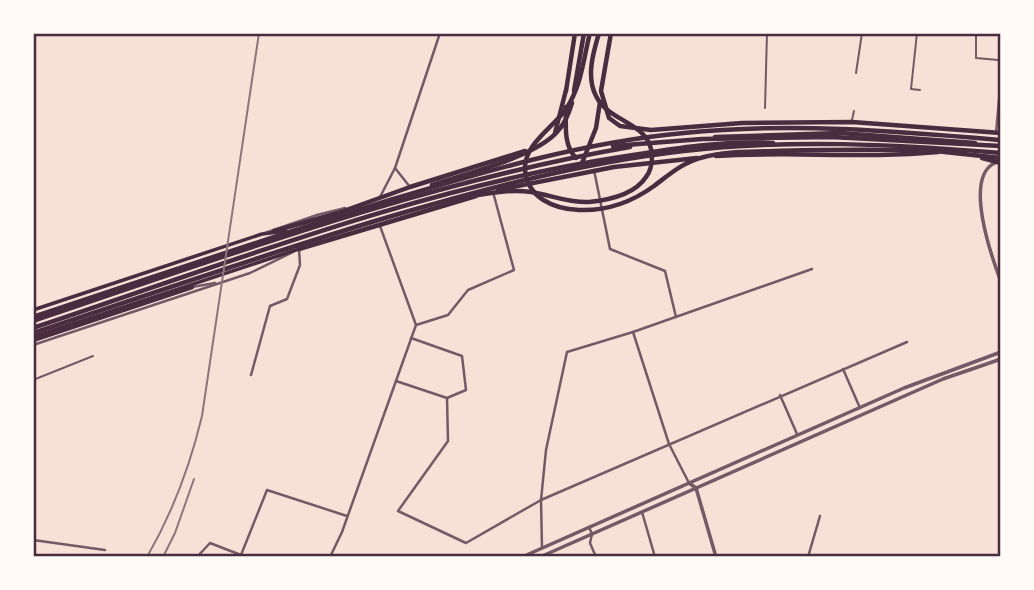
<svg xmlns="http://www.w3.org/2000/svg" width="1034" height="590" font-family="'DM Sans',sans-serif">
  <rect width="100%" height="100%" fill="#f7e1d7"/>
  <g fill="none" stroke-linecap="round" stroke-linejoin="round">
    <g stroke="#755966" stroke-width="2">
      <polyline points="917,33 911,89 920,90"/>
      <polyline points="976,33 976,58 998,60"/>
      <polyline points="856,73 862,33"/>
      <polyline points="852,120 854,111"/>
      <polyline points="33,380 93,356"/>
    </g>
    <polyline stroke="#755966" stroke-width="2" points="765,108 767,33"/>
    <g stroke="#755966" stroke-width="2.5">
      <polyline points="996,133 1001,77"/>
      <polyline points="395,168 410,187"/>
      <polyline points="594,170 610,249 665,271 676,317"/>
      <polyline points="380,197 395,168 440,33"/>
      <polyline points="380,226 416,325"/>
      <polyline points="265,233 317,215 345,208"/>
      <polyline points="192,287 215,283"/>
      <polyline points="411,338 462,356 466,390 447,398"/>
      <polyline points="33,345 250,273 293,252"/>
      <polyline points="843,369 860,408"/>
      <polyline points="251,375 270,306 287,299 300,265 299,249"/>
      <polyline points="396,381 447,398 448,441 398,511 466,543 541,500 546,450 567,352 633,332"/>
      <polyline points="780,395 797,434"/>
      <polyline points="689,483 669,444 633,332 812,269"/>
      <polyline points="642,512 655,557"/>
      <polyline points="589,527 592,534 590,543 596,557"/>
      <polyline points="33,540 105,550"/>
      <polyline points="542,548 541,500 907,342"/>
      <polyline points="197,557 210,543 241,555 267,490 347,516"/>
      <polyline points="330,557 342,532 416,325 448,315 468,290 514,270 493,192"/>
      <polyline points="808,557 820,516"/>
    </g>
    <g stroke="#755966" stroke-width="3.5">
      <path d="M995,163c-32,14 -3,95 6,119"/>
      <polyline points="689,483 696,488 716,557"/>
      <polyline points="522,557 904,388 1001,352"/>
      <polyline points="540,557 943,379 1001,359"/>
    </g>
    <g stroke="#4a2c40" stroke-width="3.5">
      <polyline points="33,310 262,234 286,231"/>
      <polyline points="33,337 299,249"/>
    </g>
    <g stroke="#4a2c40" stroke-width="4.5">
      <polyline points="611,33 601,91 609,118 620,126 651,130 742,123 852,122 1001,133"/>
      <polyline points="566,91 575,33"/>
      <path d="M566,107c0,17 -3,38 10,51"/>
      <polyline points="555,133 566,90"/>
      <polyline points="715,137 840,133 975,143"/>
      <polyline points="935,151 1001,158"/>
      <path d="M716,156c74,-5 148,3 222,-4"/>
      <polyline points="982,158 1001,163"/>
      <polyline points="582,163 596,128 600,102"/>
      <polyline points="498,190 614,167 697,158"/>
      <polyline points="274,231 338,213 410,187 525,151"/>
      <polyline points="299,249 476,196"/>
      <path d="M33,321c196,-66 393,-139 597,-174"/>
      <path d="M33,328c193,-64 386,-140 587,-171 50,-8 102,-17 153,-14"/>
    </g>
    <g stroke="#4a2c40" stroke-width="4.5">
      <path d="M590,33c-7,27 -8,52 -24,76 -12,18 -42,35 -41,60 2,29 29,40 54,41 27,1 53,-8 75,-24 16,-12 29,-24 50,-29 22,-6 46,-5 69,-6 55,-2 110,-1 165,-1"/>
      <polyline points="574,91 584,33"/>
      <polyline points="613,146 702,139 831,137 1001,146"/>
      <path d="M432,185c33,-11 103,-28 125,-53 8,-8 12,-19 15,-29"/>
      <path d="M472,196c19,-3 39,-7 59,-4 20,3 37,11 58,10 20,-2 46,-8 57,-25 5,-6 6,-13 6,-21 -1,-34 -43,-33 -56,-60 -10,-19 -3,-43 3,-63"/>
      <path d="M33,317c119,-40 238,-80 357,-117 96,-29 194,-58 294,-67 106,-11 211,-2 317,7"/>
      <path d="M33,333c114,-38 227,-77 342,-112 101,-30 204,-58 309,-70 106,-12 211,-7 317,2"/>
      <polyline points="33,340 192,287"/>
    </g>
    <g stroke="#8f747c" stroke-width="2">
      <path d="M147,557c26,-45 43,-91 55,-141l57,-383"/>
      <polyline points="163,557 175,533 194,479"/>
    </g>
  </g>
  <rect width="1034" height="590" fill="none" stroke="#fffaf5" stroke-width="70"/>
  <rect x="35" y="35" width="964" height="520" fill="none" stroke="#4a2c40" stroke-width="2.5"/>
</svg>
